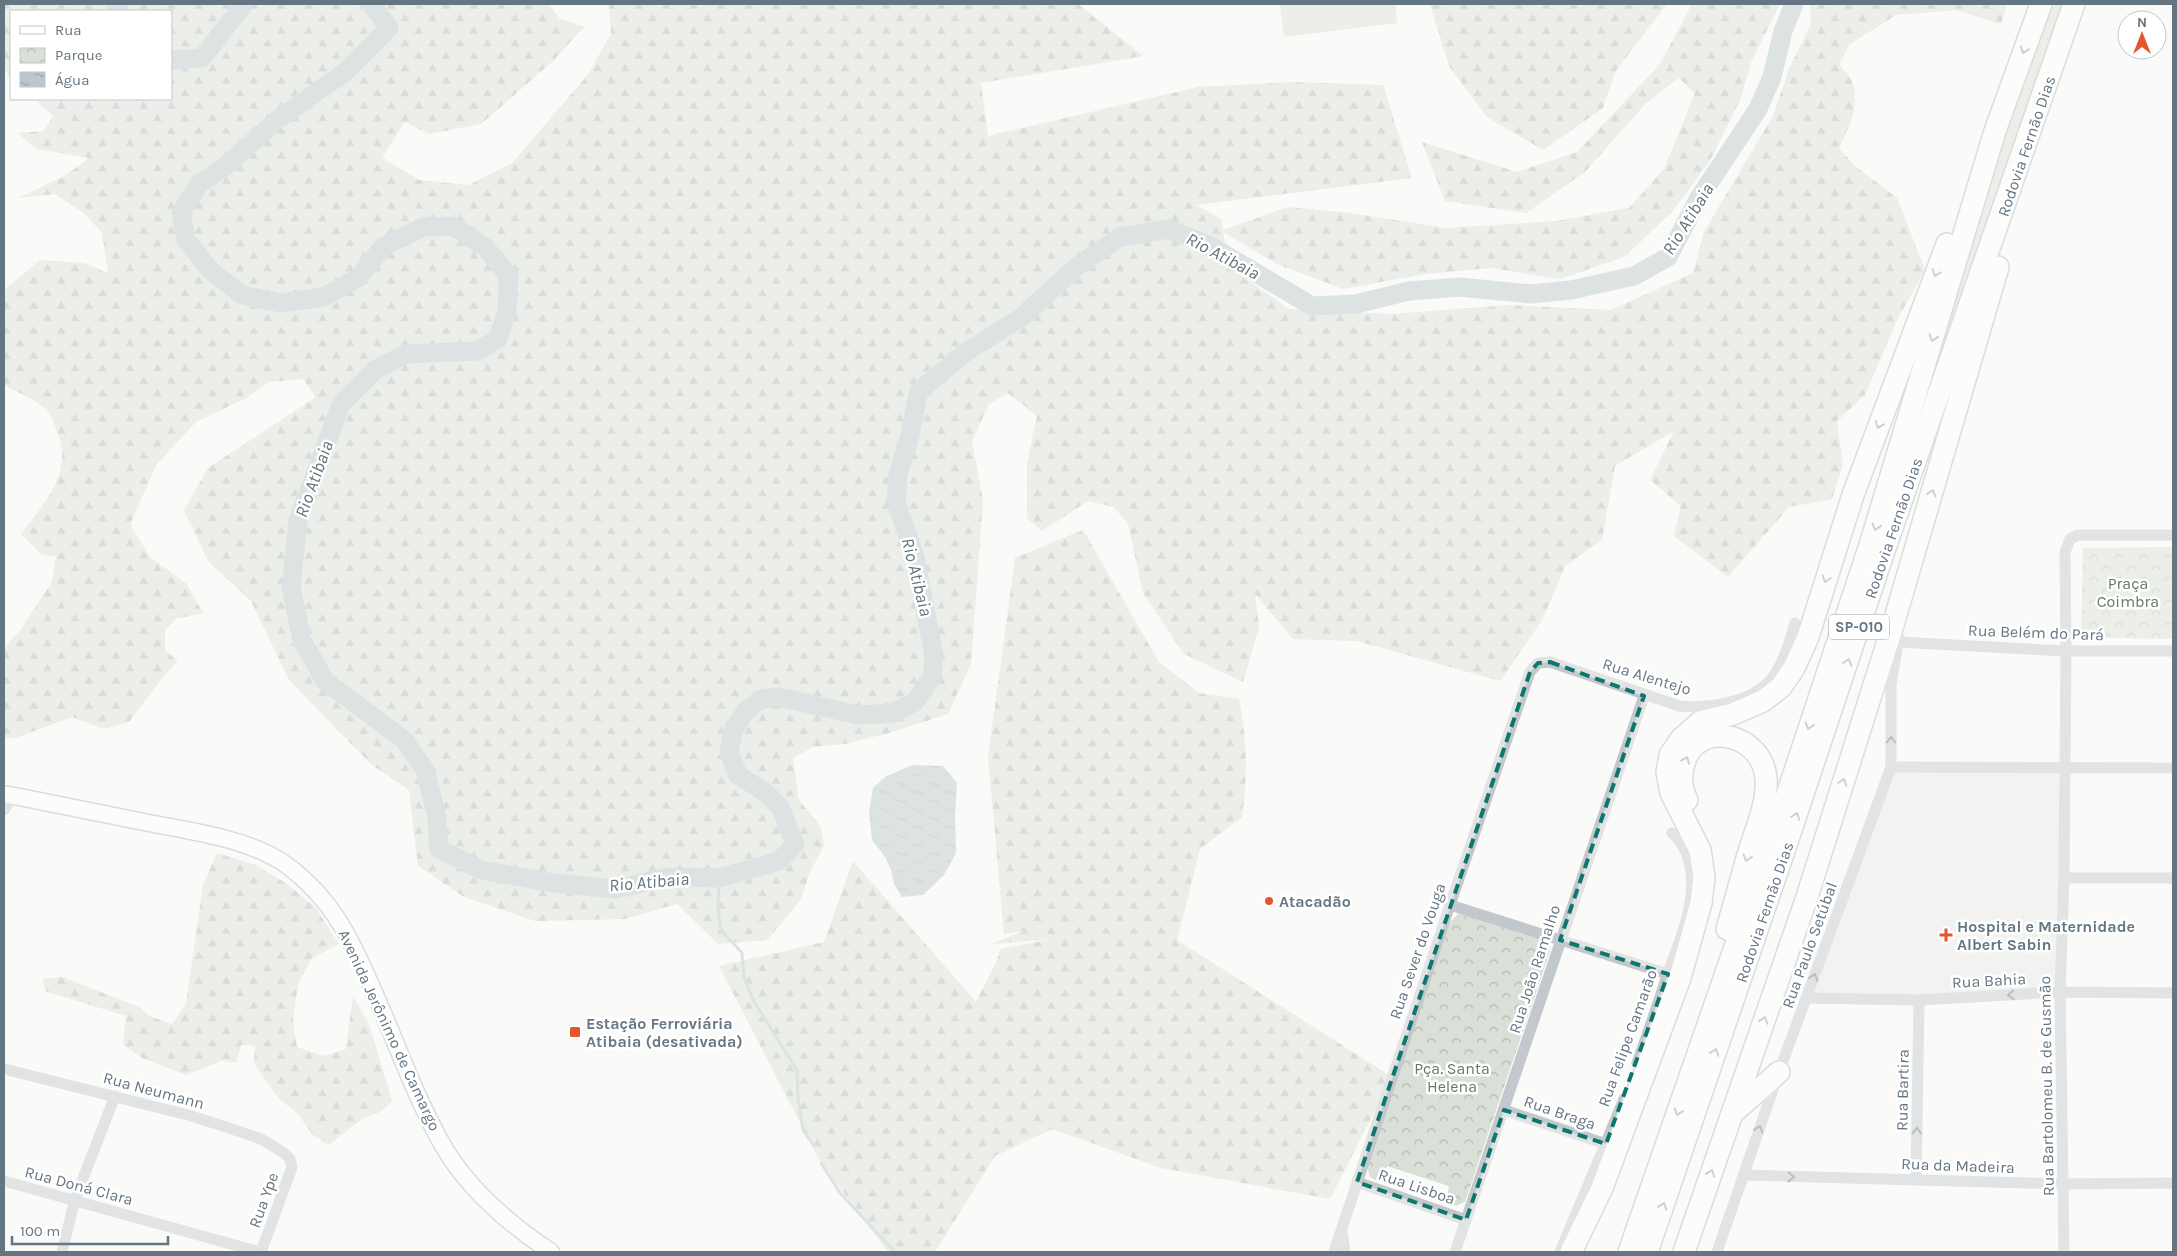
<svg xmlns="http://www.w3.org/2000/svg" width="2177" height="1256" font-family="Karla,sans-serif">
  <defs>
    <pattern id="forest-firs" width="22" height="20" patternUnits="userSpaceOnUse" patternTransform="scale(1.25)"><rect width="22" height="20" fill="#dadfd7"/><path d="M5 1l3.5 6h-7zM16 11l3.5 6h-7z" fill="#b4b9b4"/></pattern>
    <pattern id="park-crowns" width="20" height="18" patternUnits="userSpaceOnUse" patternTransform="scale(1.25)"><rect width="20" height="18" fill="#dadfd7"/><path d="M2 6a3 3 0 1 1 6 0M12 15a3 3 0 1 1 6 0" fill="none" stroke="#b4b9b4"/></pattern>
    <pattern id="water-ripples" width="26" height="14" patternUnits="userSpaceOnUse" patternTransform="scale(1.25)"><rect width="26" height="14" fill="#bbc7cb"/><path d="M2 4q2-2 4 0t4 0M15 11q2-2 4 0t4 0" fill="none" stroke="#9ca6aa"/></pattern>
  </defs>
  <rect width="100%" height="100%" fill="#fafaf8"/>
  <polygon fill="#e8e9e9" points="1891,767 2064,768 2060,992 1806,998"/>
  <g fill="#dadfd7">
    <polygon points="1280,4 1395,4 1397,23 1284,37"/>
    <polygon points="2047,4 2064,4 1889,515 1911,423"/>
  </g>
  <g fill="url(#forest-firs)">
    <path d="M4,4h545l10,14 25,9 -31,34 -72,63 -52,10 -24,-12 -23,36 37,22 50,5 43,-22 75,-87 24,-42 -2,-30h469l65,52 -162,27 7,53 210,-49 93,-5 92,3 29,93 -216,27 25,14 2,11 65,-23 62,6 96,15 110,-7 73,-13 35,-39 31,-76 -16,-15 -33,25 -61,69 -59,41 -81,-12 -23,-59 95,30 60,-20 83,-88 32,-60h88l-29,58 -10,36 -30,61 -39,53 -48,45 -64,22 -69,-11 -66,6 -82,15 -66,-25 -54,-32 6,35 60,42 102,5 119,-9 101,5 82,-37 11,-41 69,-116 16,-47 22,-45 -1,-20h197l-6,20 -45,-14 -60,5 -46,29 -11,20c3,4 7,8 10,12 14,23 1,50 -10,72l15,17 43,33 28,72 -28,50 -32,75 -28,26 6,43 -11,35 -43,8 -61,70 -54,-41 7,-30 -31,-26 24,-49 -59,35 -13,74 -37,26 -22,53 -43,62 -143,-40 -64,-2 -38,-45 4,33 -16,55 -59,-28 -41,-61 -15,-69 -14,-17 -26,-6 -46,30 -15,-13v-54l10,-48 -29,-23 -19,11 -17,37 11,60 -12,163 -23,50 -59,19 -44,11 -32,3 -20,11 6,42 22,27 3,19 -14,26 -10,29 -33,39 -49,4 -41,-40 -52,15 -90,2 -71,-24 -46,-31 -9,-76 -37,-25 -83,-85 -38,-79 -43,-40 -24,-51 24,-42 108,-71 -13,-18 -34,3 -21,15 -52,25 -40,43 -26,60 21,33 36,26 16,29 -27,6 -11,11v20l13,11 -16,17 -33,44 -25,7 -32,-12 -54,20 -14,2v-91l15,-16 33,-50 4,-26 -14,-1 -21,-21c24,-32 53,-61 36,-103 -2,-5 -4,-13 -8,-18 -11,-13 -30,-20 -45,-28v-95l36,-30 45,3 23,10 -6,-40 -17,-19 -30,-20 -36,4 47,-23 23,-17 -52,-9 -20,-16 27,-2 9,-15 -19,-17h137v-88h-160v68l-7,-11z"/>
    <polygon points="1430,4 1667,4 1615,72 1603,108 1543,150 1487,117 1449,66"/>
    <path d="M1083,530l76,132 40,31 40,6c8,40 9,78 3,118l-42,32 -23,91 215,137 -62,122 -169,-31 -109,-39 -57,27 -60,96h-47l-67,-89 -102,-197 105,-24 29,-81 123,141 21,-42 3,-11 52,-10 -62,5 35,-13 -21,3 -16,-177 27,-199z"/>
    <polygon points="217,853 256,865 287,884 316,908 339,944 312,958 298,984 293,1021 297,1047 324,1056 346,1049 353,996 369,1024 392,1101 380,1112 362,1119 329,1145 313,1135 297,1113 278,1098 254,1063 255,1046 241,1045 236,1063 221,1061 186,1075 142,1058 123,1044 126,1016 45,991 43,979 62,977 139,1007 149,1016 172,1024 186,1004 203,885"/>
  </g>
  <g fill="url(#park-crowns)">
    <polygon points="2173,547 2173,639 2081,637 2083,548"/>
    <polygon points="1459,913 1543,939 1548,942 1550,951 1465,1202 1456,1206 1446,1203 1449,1186 1387,1166 1380,1183 1370,1177 1367,1166 1447,929 1451,921"/>
  </g>
  <polygon fill="url(#water-ripples)" points="912,765 943,766 957,783 955,816 956,853 944,875 923,895 902,897 894,884 891,870 885,857 872,840 869,812 873,788 885,777"/>
  <g fill="none" stroke-linecap="round" stroke-linejoin="round">
    <g stroke="#bbc7cb" stroke-width="3">
      <polyline points="719,878 718,910 721,930 742,953 744,977 753,1000 797,1070 798,1098 803,1130 814,1146"/>
      <polyline points="821,1163 840,1193 895,1252"/>
    </g>
    <g stroke="#bbc7cb" stroke-width="19">
      <polyline points="116,4 119,11"/>
      <polyline points="371,4 389,28 345,72 277,120 226,166 199,184 181,212 186,240 211,271 242,295 281,303 323,297 358,278 384,246 423,227 453,226 485,247 509,276 507,311 498,339 477,351 406,354 375,370 341,404 298,520 291,587 302,640 325,681 403,739 425,770 437,817 439,849 481,870 554,883 616,889 667,877 719,878 779,861 795,844 780,807 766,793 738,775 729,752 734,728 746,711 761,699 779,697 858,715 893,713 915,702 932,677 934,656 915,557 896,502 898,474 909,439 919,391 966,352 1022,317 1075,268 1120,237 1169,229 1212,247 1312,306 1356,304 1409,291 1460,287 1531,294 1571,290 1634,276 1668,257 1699,198 1758,109 1772,77 1783,31 1794,4"/>
      <polyline points="171,60 202,58 244,4"/>
    </g>
    <defs>
      <path id="secondary" d="M4,794c47,9 94,19 140,28 44,9 104,16 141,42 49,35 69,81 92,135 21,48 39,99 65,145 25,44 67,80 109,108"/>
      <g id="highway">
        <path d="M1687,800c-4,-8 -6,-18 -5,-26 5,-56 79,-46 84,4 2,23 -9,49 -16,70 -8,27 -15,54 -23,81"/>
        <polyline points="1734,1112 1779,1072"/>
        <polyline points="1571,1252 1602,1188 1680,978 1701,903 1704,877 1700,850 1671,793 1667,772 1670,755 1681,739 1700,722 1733,714 1763,701 1781,687 1794,668 1808,637 1853,495 1947,244"/>
        <polyline points="1629,1252 1768,852 1870,545 1995,131 2041,4"/>
        <polyline points="1647,1252 1782,857 1885,548 2074,4"/>
        <polyline points="1684,1252 1807,897 1893,625 1998,267"/>
      </g>
    </defs>
    <use href="#secondary" stroke="#b3babf" stroke-width="19"/>
    <use href="#highway" stroke="#b4b9bd" stroke-width="24"/>
    <g stroke="#c3c8cc" stroke-width="11">
      <polyline points="1897,642 2066,651 2173,651"/>
      <polyline points="1891,767 2173,768"/>
      <polyline points="4,810 13,796"/>
      <polyline points="2064,878 2173,878"/>
      <polyline points="1450,905 1668,974"/>
      <polyline points="1806,998 1919,1000 2060,992 2173,993"/>
      <path d="M1637,1063c11,-30 21,-60 31,-90 12,-34 31,-74 21,-111 -3,-13 -8,-20 -17,-29"/>
      <polyline points="4,1069 188,1115 229,1128 261,1139 284,1153 290,1159 292,1167 261,1252"/>
      <polyline points="1504,1110 1606,1144"/>
      <polyline points="1743,1175 2064,1184 2173,1183"/>
      <polyline points="1916,1180 1919,1000"/>
      <polyline points="4,1181 260,1252"/>
      <polyline points="1357,1182 1466,1220"/>
      <polyline points="1342,1231 1345,1252"/>
      <polyline points="62,1252 75,1199 115,1096"/>
      <path d="M1334,1252l116,-347 80,-233 8,-9 12,-1 129,44c32,3 77,-4 96,-32 10,-16 15,-34 20,-51"/>
      <polyline points="1455,1252 1644,696"/>
      <polyline points="1560,1252 1624,1099"/>
      <polyline points="1717,1252 1779,1072 1891,767 1891,685 1899,637"/>
      <polyline points="2064,1252 2060,992 2064,878 2066,651 2065,552 2070,539 2078,535 2173,535"/>
    </g>
    <use href="#secondary" stroke="#fff" stroke-width="16"/>
    <use href="#highway" stroke="#fff" stroke-width="21"/>
  </g>
  <defs><path id="oneway-chevron" d="M-2-3.5L2.5 0L-2 3.5" fill="none" stroke-width="1.6" stroke-linecap="round" stroke-linejoin="round" transform="scale(1.25)"/></defs>
  <g stroke="#939fa8">
    <use href="#oneway-chevron" transform="translate(2024 50) rotate(110)"/>
    <use href="#oneway-chevron" transform="translate(1936 273) rotate(111)"/>
    <use href="#oneway-chevron" transform="translate(1933 338) rotate(107)"/>
    <use href="#oneway-chevron" transform="translate(1879 425) rotate(111)"/>
    <use href="#oneway-chevron" transform="translate(1932 493) rotate(-74)"/>
    <use href="#oneway-chevron" transform="translate(1876 527) rotate(107)"/>
    <use href="#oneway-chevron" transform="translate(1826 579) rotate(108)"/>
    <use href="#oneway-chevron" transform="translate(1848 662) rotate(-72)"/>
    <use href="#oneway-chevron" transform="translate(1809 726) rotate(108)"/>
    <use href="#oneway-chevron" transform="translate(1686 760) rotate(-67)"/>
    <use href="#oneway-chevron" transform="translate(1843 782) rotate(-72)"/>
    <use href="#oneway-chevron" transform="translate(1796 816) rotate(-72)"/>
    <use href="#oneway-chevron" transform="translate(1747 858) rotate(106)"/>
    <use href="#oneway-chevron" transform="translate(1764 1020) rotate(-71)"/>
    <use href="#oneway-chevron" transform="translate(1715 1052) rotate(-71)"/>
    <use href="#oneway-chevron" transform="translate(1678 1112) rotate(109)"/>
    <use href="#oneway-chevron" transform="translate(1711 1173) rotate(-71)"/>
    <use href="#oneway-chevron" transform="translate(1663 1206) rotate(-71)"/>
  </g>
  <g stroke="#6a7a87">
    <use href="#oneway-chevron" transform="translate(1891 740) rotate(-90)"/>
    <use href="#oneway-chevron" transform="translate(1814 977) rotate(-70)"/>
    <use href="#oneway-chevron" transform="translate(2011 995) rotate(177)"/>
    <use href="#oneway-chevron" transform="translate(1759 1129) rotate(-71)"/>
    <use href="#oneway-chevron" transform="translate(1917 1131) rotate(-89)"/>
    <use href="#oneway-chevron" transform="translate(1791 1177) rotate(1)"/>
  </g>
  <path d="M0 0H2177V1256H0ZM1550,662l94,34 -84,244 108,34 -62,170 -102,-34 -38,110 -109,-38 173,-510 8,-9z" fill="#fafaf8" fill-opacity=".55" fill-rule="evenodd"/>
  <path fill="none" stroke="#0f766e" stroke-width="4" stroke-dasharray="10 6" stroke-linejoin="round" d="M1550,662l94,34 -84,244 108,34 -62,170 -102,-34 -38,110 -109,-38 173,-510 8,-9z"/>
  <g fill="#e4572e" stroke="#fff" stroke-width="2">
    <circle cx="1269" cy="901" r="5"/>
    <path d="M1943.5 927.5h5v5h5v5h-5v5h-5v-5h-5v-5h5z"/>
    <rect x="569" y="1026" width="12" height="12" rx="2.5"/>
  </g>
  <g text-anchor="middle" stroke-width="5" stroke-linejoin="round" paint-order="stroke">
    <rect fill="#fff" stroke="#939fa8" stroke-width="1" x="1829" y="614.5" width="60" height="25" rx="4"/>
    <g font-size="15" font-weight="bold" fill="#657683">
      <text x="1859" y="632">SP-010</text>
    </g>
    <g font-size="16" fill="#657683" stroke="#fff">
      <text transform="translate(2026 146) rotate(-71)" y="6">Rodovia Fernão Dias</text>
      <text transform="translate(1893 528) rotate(-71)" y="6">Rodovia Fernão Dias</text>
      <text transform="translate(2036 632) rotate(2)" y="6">Rua Belém do Pará</text>
      <text transform="translate(1647 676) rotate(17)" y="6">Rua Alentejo</text>
      <text transform="translate(1764 912) rotate(-71)" y="6">Rodovia Fernão Dias</text>
      <text transform="translate(1809 945) rotate(-70)" y="6">Rua Paulo Setúbal</text>
      <text transform="translate(1417 951) rotate(-71)" y="6">Rua Sever do Vouga</text>
      <text transform="translate(1534 969) rotate(-72)" y="6">Rua João Ramalho</text>
      <text transform="translate(1989 980) rotate(-3)" y="6">Rua Bahia</text>
      <text transform="translate(390 1030) rotate(65)" y="6">Avenida Jerônimo de Camargo</text>
      <text transform="translate(1627 1038) rotate(-70)" y="6">Rua Felipe Camarão</text>
      <text transform="translate(2046 1086) rotate(-91)" y="6">Rua Bartolomeu B. de Gusmão</text>
      <text transform="translate(154 1090) rotate(15)" y="6">Rua Neumann</text>
      <text transform="translate(1902 1090) rotate(-89)" y="6">Rua Bartira</text>
      <text transform="translate(1560 1112) rotate(19)" y="6">Rua Braga</text>
      <text transform="translate(1958 1165) rotate(2)" y="6">Rua da Madeira</text>
      <text transform="translate(79 1185) rotate(15)" y="6">Rua Doná Clara</text>
      <text transform="translate(1417 1186) rotate(19)" y="6">Rua Lisboa</text>
      <text transform="translate(263 1200) rotate(-70)" y="6">Rua Ype</text>
    </g>
    <g font-size="16" fill="#687a64" stroke="#fff">
      <text x="2128" y="589">Praça<tspan x="2128" dy="18">Coimbra</tspan></text>
      <text x="1452" y="1074">Pça. Santa<tspan x="1452" dy="18">Helena</tspan></text>
    </g>
    <g font-size="16" font-weight="bold" fill="#657683" stroke="#fff" text-anchor="start">
      <text x="1279" y="907">Atacadão</text>
      <text x="1957" y="932">Hospital e Maternidade<tspan x="1957" dy="18">Albert Sabin</tspan></text>
      <text x="586" y="1029">Estação Ferroviária<tspan x="586" dy="18">Atibaia (desativada)</tspan></text>
    </g>
    <g font-size="18" font-style="italic" fill="#60757c" stroke="#fff">
      <text transform="translate(1688 219) rotate(-58)" y="6">Rio Atibaia</text>
      <text transform="translate(1223 256) rotate(28)" y="6">Rio Atibaia</text>
      <text transform="translate(314 479) rotate(-70)" y="6">Rio Atibaia</text>
      <text transform="translate(917 577) rotate(76)" y="6">Rio Atibaia</text>
      <text transform="translate(649 882) rotate(-5)" y="6">Rio Atibaia</text>
    </g>
  </g>
  <rect width="2177" height="1256" fill="none" stroke="#657683" stroke-width="10"/>
  <rect x="10" y="10" width="162" height="90" fill="#ffffff" stroke="#c1c8cd"/>
  <rect x="20" y="26" width="25" height="8" fill="#ffffff" stroke="#c1c8cd"/>
  <text x="55" y="35" font-size="15" fill="#657683">Rua</text>
  <rect x="20" y="48" width="25" height="15" fill="url(#park-crowns)" stroke="#c1c8cd"/>
  <text x="55" y="60" font-size="15" fill="#657683">Parque</text>
  <rect x="20" y="72" width="25" height="15" fill="url(#water-ripples)" stroke="#c1c8cd"/>
  <text x="55" y="85" font-size="15" fill="#657683">Água</text>
  <g transform="translate(2142 35)"><circle r="24" fill="#ffffff" stroke="#c1c8cd"/>
  <path d="M0-4L9 19L0 12L-9 19Z" fill="#e4572e"/>
  <text y="-8" font-size="14" font-weight="bold" text-anchor="middle" fill="#657683">N</text>
  </g>
  <path d="M12 1236v8h156v-8" fill="none" stroke="#657683" stroke-width="2.5"/>
  <text x="20" y="1236" font-size="15" fill="#657683" stroke="#ffffff" stroke-width="4" paint-order="stroke">100 m</text>
</svg>
